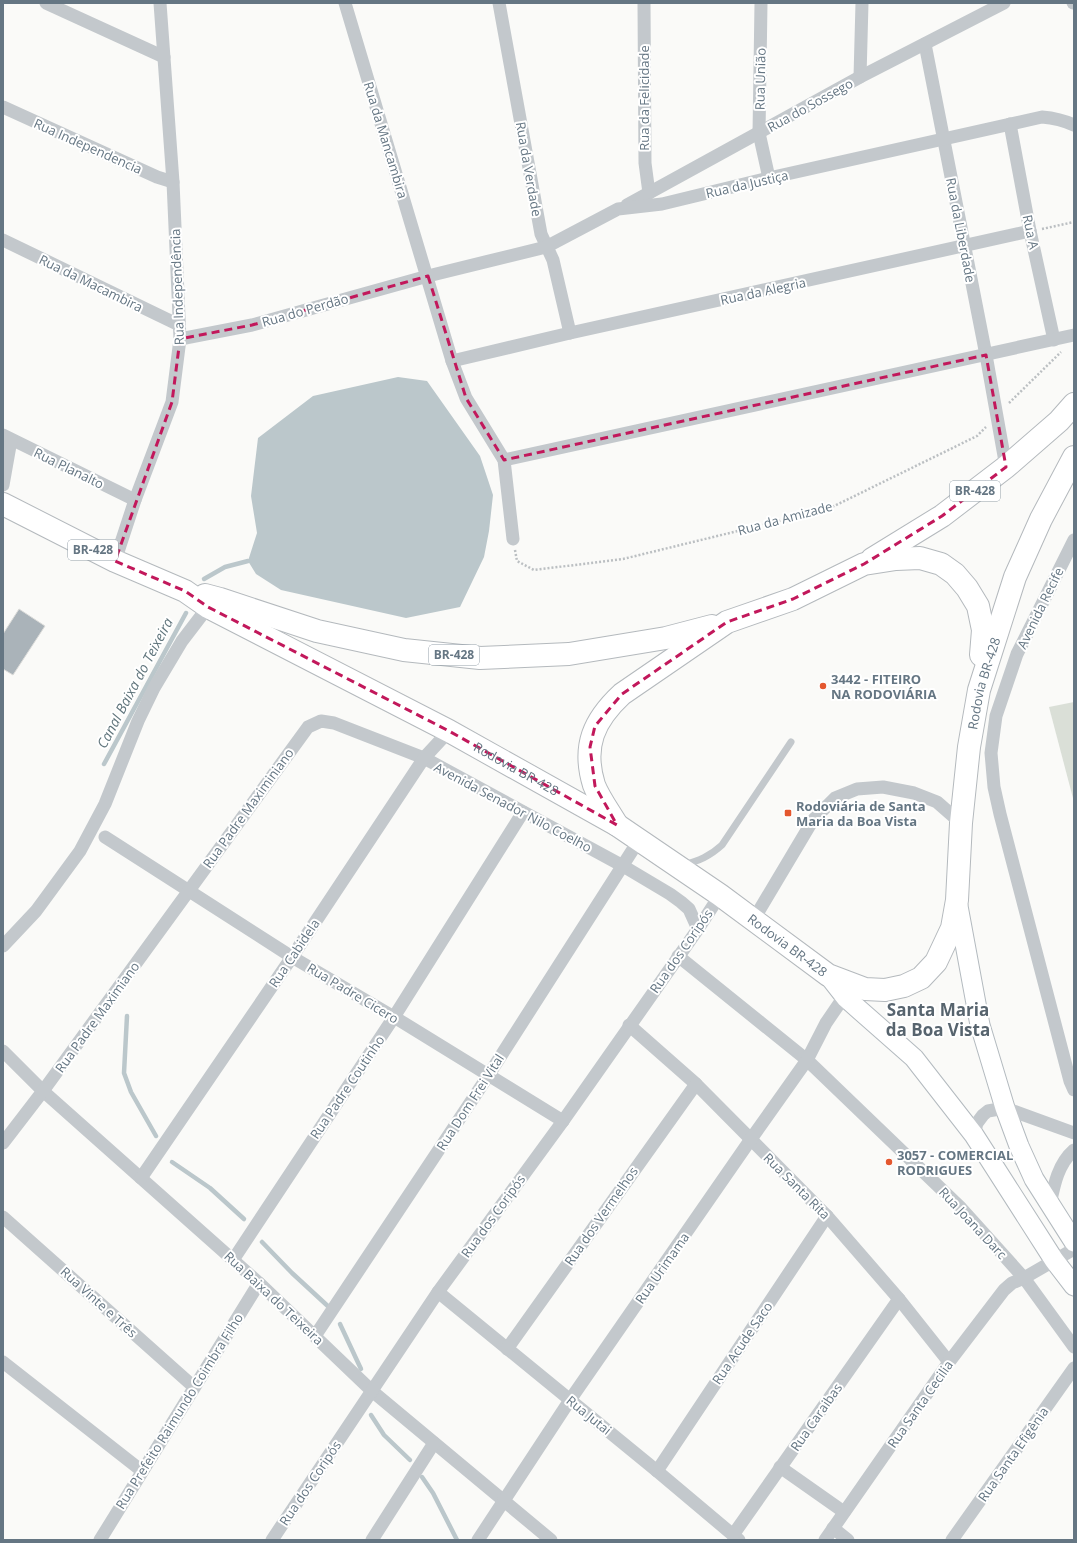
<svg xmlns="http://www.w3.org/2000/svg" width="1077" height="1543" font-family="'Open Sans',sans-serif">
  <rect width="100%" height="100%" fill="#fafaf8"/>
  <polygon fill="#dadfd7" points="1074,702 1074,802 1049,707"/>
  <polygon fill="#bbc7cb" points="398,377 427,381 480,456 493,495 489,531 484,557 460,607 406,618 281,590 256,574 248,561 257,533 251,496 258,438 313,396"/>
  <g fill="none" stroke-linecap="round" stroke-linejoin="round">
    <g stroke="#bbc7cb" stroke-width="4.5">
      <polyline points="204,579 225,567 248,561"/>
      <polyline points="104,764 186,613"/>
      <polyline points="127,1016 124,1073 131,1092 156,1136"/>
      <polyline points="172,1162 210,1188 244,1219"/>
      <polyline points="262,1242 292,1273 331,1309"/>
      <polyline points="340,1324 361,1369"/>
      <polyline points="371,1415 384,1435 410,1460"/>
      <polyline points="422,1477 433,1493 457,1540"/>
    </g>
  </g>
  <polygon fill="#aab3b9" stroke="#dcdcda" points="19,609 45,626 13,675 3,669 3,634"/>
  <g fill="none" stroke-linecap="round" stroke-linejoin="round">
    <defs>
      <g id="secondary">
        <polyline points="958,906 980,1025 1005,1108 1019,1146 1034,1179 1074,1242"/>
        <polyline points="828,975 846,998 914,1058 974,1135 1054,1260 1074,1286"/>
      </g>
      <g id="trunk">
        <path id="s1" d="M3,504l112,57 70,30 23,16 241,124 168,94 103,70 108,80 37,14 20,1 19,-4 17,-8 15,-16 16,-34 5,-28 4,-77 8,-76 10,-57 36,-113 26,-58 33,-62"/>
        <polyline points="872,559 942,516 1006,467 1059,421 1074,404"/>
        <polyline points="205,595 220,599 317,631 404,650 480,658 569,654 666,638 712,626"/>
        <path d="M617,825c-7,-12 -18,-27 -23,-40 -12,-39 0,-65 28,-91l105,-72 66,-23 71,-35 32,-5 24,-1 21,6 14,10 12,14 11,18 5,24 -2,25"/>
      </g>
    </defs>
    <use href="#secondary" stroke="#b3babf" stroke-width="21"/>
    <use href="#trunk" stroke="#b4b9bd" stroke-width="24"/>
    <g stroke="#bbbfc2" stroke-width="2.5" stroke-dasharray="2 2" stroke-linecap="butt">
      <polyline points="1042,229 1074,222"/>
      <polyline points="1009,403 1061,352"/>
      <polyline points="515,550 517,561 534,570 623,559 828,509 977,436 986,427"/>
    </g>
    <path stroke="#c3c8cc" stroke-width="7" d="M683,865c16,-4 27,-9 39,-20l69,-103"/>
    <g stroke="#c3c8cc" stroke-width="13">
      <polyline points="46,3 164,57"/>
      <polyline points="345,3 452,361 466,398 504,460 513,539"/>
      <polyline points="499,3 541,234 553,260 570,333"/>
      <polyline points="644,3 645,163 649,193"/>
      <polyline points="761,3 759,133 769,178"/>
      <polyline points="1073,3 1074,3"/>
      <polyline points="925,44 986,355 1006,467"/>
      <polyline points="860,77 862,3"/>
      <polyline points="3,107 157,177 173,182"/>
      <polyline points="1010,124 1030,231 1054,340"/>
      <polyline points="627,205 860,77 1004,3"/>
      <polyline points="3,240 179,325"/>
      <path d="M180,339l72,-14 176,-49 118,-29 72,-38 44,-5 107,-26 273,-61c12,1 21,3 32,8"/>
      <polyline points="452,361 570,333 1030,231"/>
      <polyline points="3,435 135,500"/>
      <polyline points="504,460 1074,335"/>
      <polyline points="3,485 11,440"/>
      <polyline points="1074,540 1017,654 996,716 991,753 994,787 1000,814 1070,1081 1074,1090"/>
      <polyline points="115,561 135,500 172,402 180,339 173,182 160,3"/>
      <polyline points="105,837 292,957 394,1017 563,1121"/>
      <polyline points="754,919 813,820 835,798 857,789 883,787 914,793 937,802 961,823"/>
      <polyline points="3,946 36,911 80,851 105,804 138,721 154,688 182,641 208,607"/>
      <polyline points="678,956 807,1060 961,1208 1024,1278 1074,1347"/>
      <polyline points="629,1025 696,1084 827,1216 899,1299 949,1362"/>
      <polyline points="3,1051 43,1091 259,1283 372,1391 551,1540"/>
      <polyline points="974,1135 977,1123 983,1115 988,1111 1005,1108 1074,1133"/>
      <polyline points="3,1143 43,1091 308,727 321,721 334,723 424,758 623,866 670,894 681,902 689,909 698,929"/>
      <polyline points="141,1178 292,957 424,758 449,731"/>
      <path d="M1050,1205c4,-20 8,-41 24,-55"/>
      <polyline points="3,1217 194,1387"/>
      <polyline points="233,1260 394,1017 523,812"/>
      <polyline points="438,1292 657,1471 739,1540"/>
      <polyline points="315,1336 488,1076 639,840"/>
      <polyline points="507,1349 696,1084"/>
      <polyline points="3,1362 142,1471"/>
      <polyline points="780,1467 844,1512"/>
      <polyline points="657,1471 827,1216"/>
      <polyline points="833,1528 848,1540"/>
      <polyline points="733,1535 899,1299"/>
      <polyline points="100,1540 259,1283"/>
      <polyline points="272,1540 438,1292 563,1121 698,929 720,895"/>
      <polyline points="372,1540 434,1443"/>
      <polyline points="478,1540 570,1400 751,1139 807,1060 826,1023 839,1004 846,998"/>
      <polyline points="825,1540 949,1362 1004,1290 1012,1283 1024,1278 1074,1249"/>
      <polyline points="952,1540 1074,1368"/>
    </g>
    <use href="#secondary" stroke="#fff" stroke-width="19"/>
    <use href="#trunk" stroke="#fff" stroke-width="22"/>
  </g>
  <path fill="none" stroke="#c2185b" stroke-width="3" stroke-dasharray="8 5" stroke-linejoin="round" d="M428,276l38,122 38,62 482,-105 20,112 -64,49 -78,48 -71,35 -66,23 -105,72 -27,32 -5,21 5,39 22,39 -168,-94 -241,-124 -23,-16 -70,-30 57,-159 8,-63 72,-14z"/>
  <g fill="#e4572e" stroke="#fff" stroke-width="1.5">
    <circle cx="823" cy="686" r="4"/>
    <rect x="784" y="809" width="8" height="8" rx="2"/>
    <circle cx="889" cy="1162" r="4"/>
  </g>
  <g text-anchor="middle" stroke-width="4" stroke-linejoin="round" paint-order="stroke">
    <g fill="#fff" stroke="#939fa8" stroke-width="1">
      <rect x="950" y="481" width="50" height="20" rx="3"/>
      <rect x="68" y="540" width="50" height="20" rx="3"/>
      <rect x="429" y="645" width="50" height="20" rx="3"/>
    </g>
    <g font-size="12" font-weight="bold" fill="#657683">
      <text x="975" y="495">BR-428</text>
      <text x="93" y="554">BR-428</text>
      <text x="454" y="659">BR-428</text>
    </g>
    <g font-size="13" fill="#657683" stroke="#fff">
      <text transform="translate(760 79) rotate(-89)" y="5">Rua União</text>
      <text transform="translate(644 98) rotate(-90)" y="5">Rua da Felicidade</text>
      <text transform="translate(810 105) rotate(-29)" y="5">Rua do Sossego</text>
      <text transform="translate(386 140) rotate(73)" y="5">Rua da Mancambira</text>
      <text transform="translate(88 146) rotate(24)" y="5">Rua Independencia</text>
      <text transform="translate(529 169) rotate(80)" y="5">Rua da Verdade</text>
      <text transform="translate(747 184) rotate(-13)" y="5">Rua da Justiça</text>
      <text transform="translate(961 230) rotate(79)" y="5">Rua da Liberdade</text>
      <text transform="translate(1031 232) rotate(78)" y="5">Rua A</text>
      <text transform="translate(91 283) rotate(26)" y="5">Rua da Macambira</text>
      <text transform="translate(177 287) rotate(-92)" y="5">Rua Independência</text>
      <text transform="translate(763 291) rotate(-12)" y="5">Rua da Alegria</text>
      <text transform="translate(305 310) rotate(-16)" y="5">Rua do Perdão</text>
      <text transform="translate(69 468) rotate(26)" y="5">Rua Planalto</text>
      <text transform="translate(785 518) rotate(-15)" y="5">Rua da Amizade</text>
      <text transform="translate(1040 608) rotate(-64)" y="5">Avenida Recife</text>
      <text dy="5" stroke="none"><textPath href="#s1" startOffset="1357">Rodovia BR-428</textPath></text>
      <text dy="5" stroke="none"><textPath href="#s1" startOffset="578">Rodovia BR-428</textPath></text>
      <text transform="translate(513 807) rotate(28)" y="5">Avenida Senador Nilo Coelho</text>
      <text transform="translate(248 808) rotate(-54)" y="5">Rua Padre Maximiniano</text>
      <text dy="5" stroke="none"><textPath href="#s1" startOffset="902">Rodovia BR-428</textPath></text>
      <text transform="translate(681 951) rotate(-55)" y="5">Rua dos Coripós</text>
      <text transform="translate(294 953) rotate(-56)" y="5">Rua Cabidela</text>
      <text transform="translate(353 993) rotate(31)" y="5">Rua Padre Cicero</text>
      <text transform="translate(97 1017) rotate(-54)" y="5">Rua Padre Maximiano</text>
      <text transform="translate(347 1087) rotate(-56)" y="5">Rua Padre Coutinho</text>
      <text transform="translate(470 1102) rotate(-57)" y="5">Rua Dom Frei Vital</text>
      <text transform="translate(797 1186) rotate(45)" y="5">Rua Santa Rita</text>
      <text transform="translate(493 1216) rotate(-54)" y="5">Rua dos Coripós</text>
      <text transform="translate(601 1216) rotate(-55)" y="5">Rua dos Vermelhos</text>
      <text transform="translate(973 1223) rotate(47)" y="5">Rua Joana Darc</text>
      <text transform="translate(662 1268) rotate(-55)" y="5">Rua Urimama</text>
      <text transform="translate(274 1298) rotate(43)" y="5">Rua Baixa do Teixeira</text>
      <text transform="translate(99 1302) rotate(42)" y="5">Rua Vinte e Três</text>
      <text transform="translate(742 1343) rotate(-56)" y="5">Rua Acude Saco</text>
      <text transform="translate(920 1404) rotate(-55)" y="5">Rua Santa Cecilia</text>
      <text transform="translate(179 1411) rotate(-58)" y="5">Rua Prefeito Raimundo Coimbra Filho</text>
      <text transform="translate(589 1415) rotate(39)" y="5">Rua Jutai</text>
      <text transform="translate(816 1417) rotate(-55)" y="5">Rua Caraibas</text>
      <text transform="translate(1013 1454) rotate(-55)" y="5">Rua Santa Efigênia</text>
      <text transform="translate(310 1483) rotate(-56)" y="5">Rua dos Coripós</text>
    </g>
    <g font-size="13" font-weight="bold" fill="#657683" stroke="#fff" text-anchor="start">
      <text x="831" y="684">3442 - FITEIRO<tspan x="831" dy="15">NA RODOVIÁRIA</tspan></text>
      <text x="796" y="811">Rodoviária de Santa<tspan x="796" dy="15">Maria da Boa Vista</tspan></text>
      <text x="897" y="1160">3057 - COMERCIAL<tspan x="897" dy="15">RODRIGUES</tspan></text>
    </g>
    <g font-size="14" font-style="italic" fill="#60757c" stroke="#fff">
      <text transform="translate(135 683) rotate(-62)" y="5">Canal Baixa do Teixeira</text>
    </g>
    <g font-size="17" font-weight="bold" fill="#57646e" stroke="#fff">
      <text x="938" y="1016">Santa Maria<tspan x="938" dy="20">da Boa Vista</tspan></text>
    </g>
  </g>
  <rect width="1077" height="1543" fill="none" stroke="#657683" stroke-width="8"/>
</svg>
